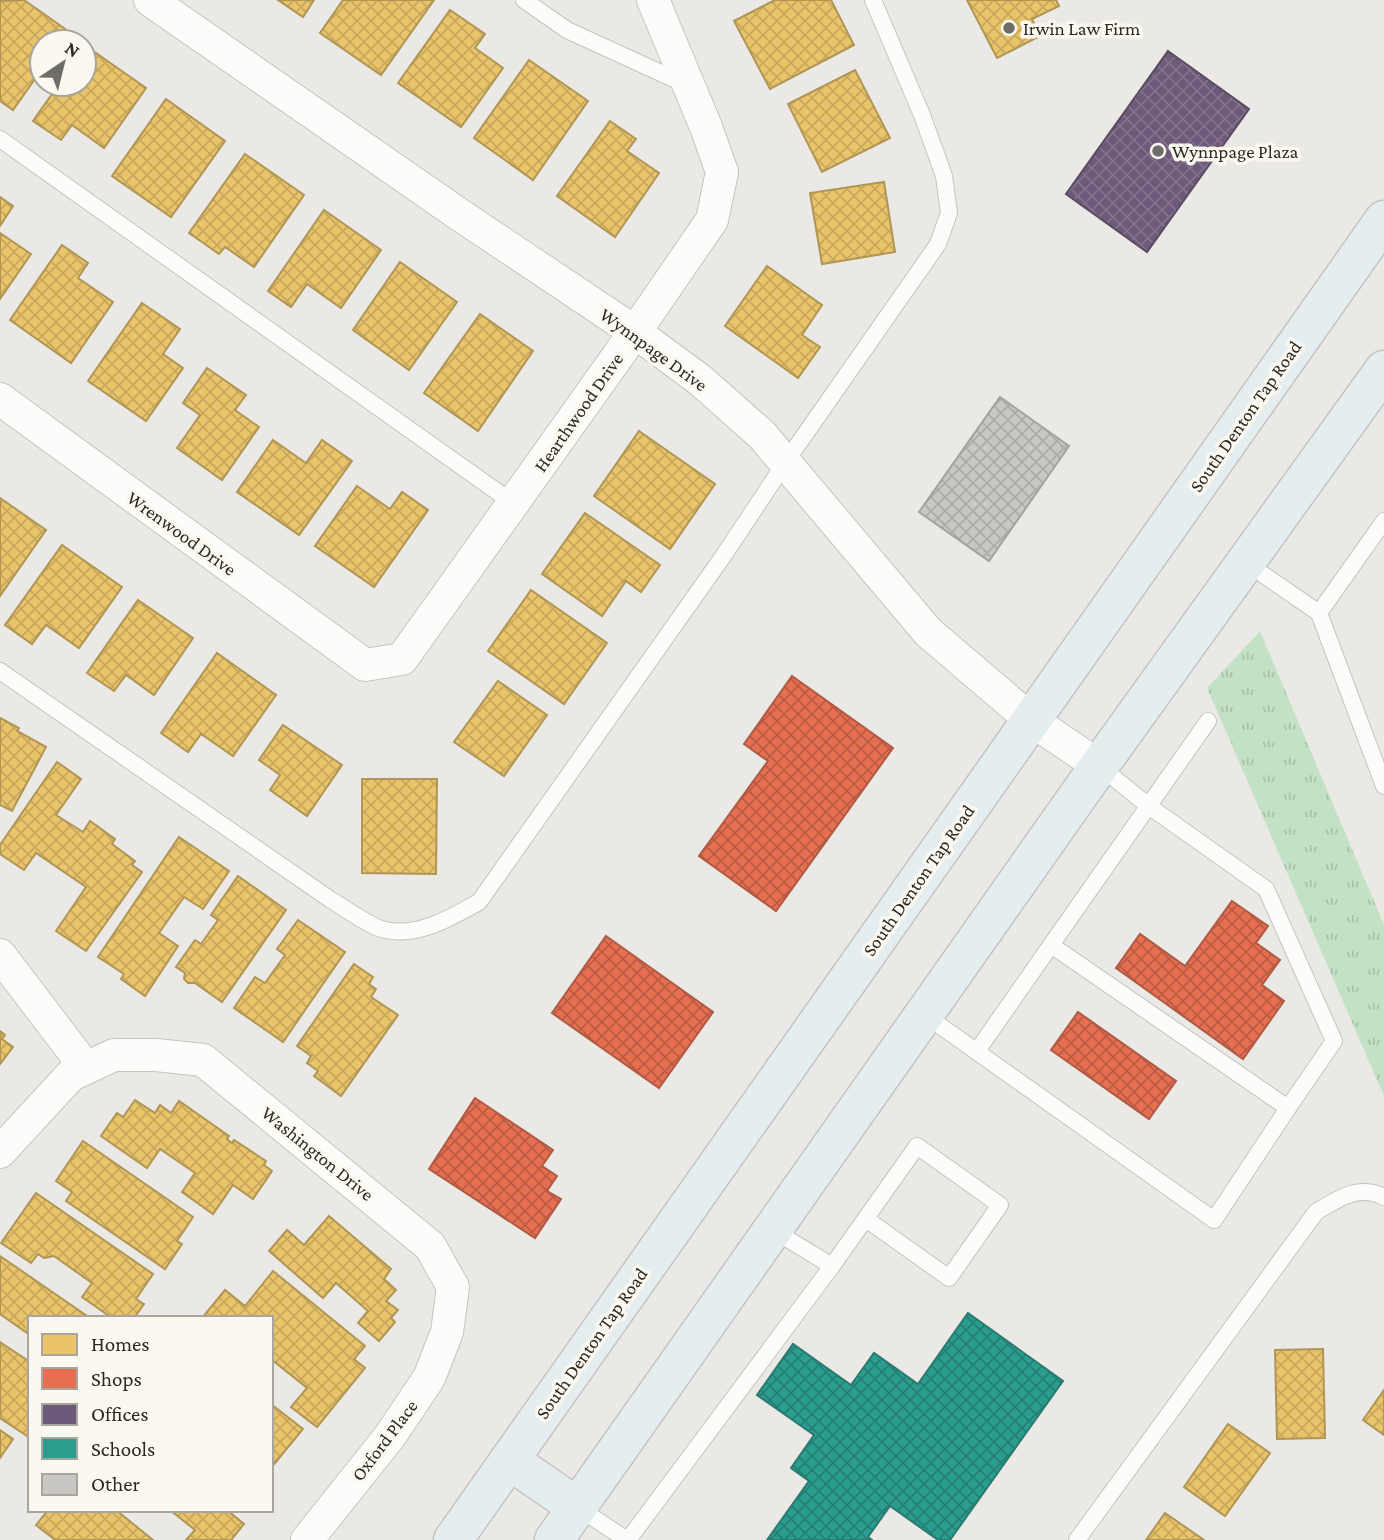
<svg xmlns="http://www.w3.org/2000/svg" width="1384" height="1540" font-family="'Crimson Pro',serif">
  <defs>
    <pattern id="grass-tufts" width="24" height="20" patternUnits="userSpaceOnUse" patternTransform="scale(1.75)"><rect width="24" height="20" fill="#c3e1c5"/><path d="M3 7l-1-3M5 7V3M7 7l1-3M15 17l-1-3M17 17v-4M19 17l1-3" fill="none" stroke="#a8c1a9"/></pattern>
    <pattern id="homes-cross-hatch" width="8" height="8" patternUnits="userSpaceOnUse" patternTransform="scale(1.75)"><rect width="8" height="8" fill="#e9c46a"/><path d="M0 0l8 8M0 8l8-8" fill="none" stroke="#c8a85c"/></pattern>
    <pattern id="shops-cross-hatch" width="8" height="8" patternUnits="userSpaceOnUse" patternTransform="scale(1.75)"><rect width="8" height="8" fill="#e76f51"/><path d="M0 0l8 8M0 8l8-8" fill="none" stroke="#bb5b43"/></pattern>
    <pattern id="offices-cross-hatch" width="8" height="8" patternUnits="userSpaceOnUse" patternTransform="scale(1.75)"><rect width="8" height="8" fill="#6d597a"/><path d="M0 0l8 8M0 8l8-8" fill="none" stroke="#82728b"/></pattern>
    <pattern id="schools-cross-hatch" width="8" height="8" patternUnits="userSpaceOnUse" patternTransform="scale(1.75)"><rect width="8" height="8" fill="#2a9d8f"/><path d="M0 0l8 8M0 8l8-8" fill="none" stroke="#248075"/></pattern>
    <pattern id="building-cross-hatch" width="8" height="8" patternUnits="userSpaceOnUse" patternTransform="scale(1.75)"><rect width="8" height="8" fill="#c8c7c3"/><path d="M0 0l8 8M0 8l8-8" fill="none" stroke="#acaba7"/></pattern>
  </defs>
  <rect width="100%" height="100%" fill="#ebe9e5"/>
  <polygon fill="url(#grass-tufts)" points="1260,631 1384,925 1384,1096 1207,688"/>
  <g fill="url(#homes-cross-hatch)" stroke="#b09655" stroke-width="2">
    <polygon points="24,0 68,31 61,42 42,42 42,69 13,110 0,101 0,1"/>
    <polygon points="278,0 314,0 303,17"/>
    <polygon points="343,0 434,0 381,75 320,33"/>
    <polygon points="775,0 831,0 854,45 770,89 734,21"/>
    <polygon points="967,0 1056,0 1059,6 1032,19 1040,36 997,58"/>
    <polygon points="450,10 485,34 475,48 503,68 461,127 398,83"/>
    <polygon points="86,46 146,88 104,148 72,125 61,140 33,121 59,84 84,84"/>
    <polygon points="529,60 588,101 533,180 474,138"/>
    <polygon points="855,70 890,138 822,172 788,104"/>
    <polygon points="166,99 225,141 171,217 112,176"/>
    <polygon points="610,121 636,139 627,151 659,173 615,237 557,196"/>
    <polygon points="245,154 304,195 254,267 225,247 219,254 189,233"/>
    <polygon points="884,182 895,252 822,264 810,193"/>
    <polygon points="0,197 13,206 0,226"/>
    <polygon points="324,210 381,250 341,308 307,284 291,307 268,291"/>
    <polygon points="0,233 31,254 0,299"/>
    <polygon points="62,245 88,263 78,278 113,302 71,363 10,320"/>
    <polygon points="400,262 457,302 409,370 353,330"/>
    <polygon points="767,266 822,305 802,335 820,347 798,378 725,326"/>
    <polygon points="142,303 180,329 163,354 183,368 146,421 88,381"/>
    <polygon points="480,314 533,351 478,431 424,393"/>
    <polygon points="207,368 246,395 235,410 259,427 222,480 177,448 200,415 183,403"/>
    <polygon points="639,431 715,484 670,549 594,496"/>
    <polygon points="273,440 306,463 322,440 352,461 299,535 237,492"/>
    <polygon points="357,486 390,509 402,492 428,510 374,587 315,546"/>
    <polygon points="0,498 46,530 0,596"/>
    <polygon points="585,513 660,565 641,592 626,581 602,616 542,574"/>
    <polygon points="62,545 122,587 79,648 46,625 32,644 5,625"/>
    <polygon points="531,590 607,643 564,704 488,651"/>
    <polygon points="138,600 193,638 154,695 126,675 114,691 87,673"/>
    <polygon points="217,653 276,695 233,756 201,734 188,752 161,733"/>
    <polygon points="498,681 547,715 504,776 454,742"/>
    <polygon points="0,718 19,728 17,731 46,747 12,811 0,805"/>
    <polygon points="283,725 342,765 307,816 270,790 280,775 259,760"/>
    <polygon points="57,762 81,779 56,815 83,832 90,821 115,839 112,844 135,861 132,865 142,872 86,951 56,931 86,887 36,853 24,870 0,854 0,845"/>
    <polygon points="362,779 437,779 436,874 362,873"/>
    <polygon points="179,837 229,871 203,909 184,897 159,933 178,946 145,996 121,979 124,974 98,957"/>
    <polygon points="238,876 286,910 222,1002 195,983 188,983 184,979 185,973 176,967 195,940 201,944 218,920 211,915"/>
    <polygon points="298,920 345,952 283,1042 234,1008 255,977 265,983 285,955 277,949"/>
    <polygon points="354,964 373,977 369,984 376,989 371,997 398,1015 341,1096 314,1076 318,1071 307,1063 311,1056 297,1046"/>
    <polygon points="0,1031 5,1035 2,1039 13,1047 0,1064"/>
    <polygon points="135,1100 155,1113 160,1105 171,1113 179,1101 229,1136 227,1139 232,1143 234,1140 266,1161 264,1165 272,1171 253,1199 233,1185 213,1214 182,1192 195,1173 160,1149 147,1168 101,1136 117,1113 123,1117"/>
    <polygon points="83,1141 193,1217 177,1241 182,1244 165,1269 66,1201 72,1192 56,1181"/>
    <polygon points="36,1193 153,1274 136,1299 144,1304 134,1318 112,1318 82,1297 92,1283 54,1256 44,1258 38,1254 31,1263 1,1243"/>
    <polygon points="329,1216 391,1269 384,1279 396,1290 386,1301 398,1310 391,1318 395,1322 379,1341 358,1323 368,1311 336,1283 323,1298 269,1251 287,1230 304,1245"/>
    <polygon points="0,1256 90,1318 30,1318 30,1335 0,1314"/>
    <polygon points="273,1271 365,1346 354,1359 365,1368 317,1427 291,1407 307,1388 271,1359 271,1318 202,1318 225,1290 245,1306"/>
    <polygon points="0,1342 30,1362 30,1438 0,1418"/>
    <polygon points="1323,1349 1325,1438 1277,1439 1275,1350"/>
    <polygon points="1384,1390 1384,1435 1363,1420"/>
    <polygon points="271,1404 303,1429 271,1468"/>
    <polygon points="1228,1424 1270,1453 1225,1516 1184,1487"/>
    <polygon points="0,1430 13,1439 0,1458"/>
    <polygon points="48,1510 116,1510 153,1540 55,1540 36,1525"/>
    <polygon points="170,1510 227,1510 244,1524 231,1540 186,1540 195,1530"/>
    <polygon points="1165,1513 1204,1540 1146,1540"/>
  </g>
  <g fill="url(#shops-cross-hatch)" stroke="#ae5a44" stroke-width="2">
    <polygon points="792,676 893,748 776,911 699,856 768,761 744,744"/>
    <polygon points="1232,901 1268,926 1256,943 1280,960 1262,985 1284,1001 1243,1059 1116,968 1140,934 1185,966"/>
    <polygon points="606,936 713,1012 659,1088 552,1013"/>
    <polygon points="1078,1012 1176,1081 1149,1119 1051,1050"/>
    <polygon points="475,1098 553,1150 542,1166 557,1176 547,1191 561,1199 535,1238 429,1169"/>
  </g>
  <polygon fill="url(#offices-cross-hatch)" stroke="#594b60" stroke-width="2" points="1168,51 1249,109 1147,252 1066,194"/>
  <polygon fill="url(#schools-cross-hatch)" stroke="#2a7a6f" stroke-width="2" points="968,1313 1063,1381 950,1540 938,1540 890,1506 868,1537 872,1540 767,1540 809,1481 791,1468 814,1435 757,1395 793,1344 851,1385 874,1353 918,1384"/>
  <polygon fill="url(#building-cross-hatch)" stroke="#a4a29f" stroke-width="2" points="1000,397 1069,446 989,561 919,512"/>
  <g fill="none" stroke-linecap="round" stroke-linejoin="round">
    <defs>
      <g id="lane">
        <polyline points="524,0 567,30 687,85"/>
        <polyline points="0,139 513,503"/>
        <polyline points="1245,562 1319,613 1384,521"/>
        <polyline points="1319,613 1384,786"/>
        <path d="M0,671l331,229c14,8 39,27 54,30 34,7 65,-12 94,-28l245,-347 61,-92 153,-219 11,-31 -5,-37 -22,-61 -49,-115"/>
        <polyline points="1099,766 1150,807 1266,889 1334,1041 1288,1108"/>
        <polyline points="925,1015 1214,1220 1288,1108 1051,945 1208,721"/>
        <polyline points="977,1051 1051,945"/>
        <polyline points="832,1266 917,1146 1000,1205 949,1278 866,1219"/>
        <polyline points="577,1507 627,1540"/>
        <polyline points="628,1540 832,1266 773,1230"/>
        <path d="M1077,1540l239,-328c22,-13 42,-28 68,-15"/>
      </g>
      <g id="street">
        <polyline points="150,0 460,215 635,332 700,380 762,435 928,632 1031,720 1099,766"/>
        <polyline points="0,399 365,665 402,659 635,332 712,220 722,172 706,127 653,0"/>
        <polyline points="0,955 86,1068"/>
        <polyline points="0,1152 71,1075 114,1055 156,1055 203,1060 430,1246 453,1287 447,1332 429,1378 390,1436 307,1540"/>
      </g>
      <g id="primary">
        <polyline points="509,1460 577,1507"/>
        <polyline points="453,1540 1384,220"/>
        <polyline points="554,1540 1099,766 1384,370"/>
      </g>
    </defs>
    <use href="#lane" stroke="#c6c4c1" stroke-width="18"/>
    <use href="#street" stroke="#c6c4c1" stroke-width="34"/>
    <use href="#primary" stroke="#c5c4c2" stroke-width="41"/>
    <use href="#lane" stroke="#fcfcfb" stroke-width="16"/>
    <use href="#street" stroke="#fcfcfb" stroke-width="32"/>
    <use href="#primary" stroke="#e4edef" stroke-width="38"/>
  </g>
  <g fill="#6e6c68" stroke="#fbf8ef" stroke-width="2.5">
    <circle cx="1009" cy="28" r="7"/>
    <circle cx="1158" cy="151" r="7"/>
  </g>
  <g text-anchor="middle" stroke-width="7" stroke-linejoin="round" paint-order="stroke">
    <g font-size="19" fill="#2a2925" stroke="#fbf8ef" text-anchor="start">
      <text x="1023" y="35">Irwin Law Firm</text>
      <text x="1172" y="158">Wynnpage Plaza</text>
    </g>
    <g font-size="19" fill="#2a2925" stroke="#fbf8ef">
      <text transform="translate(654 349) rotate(36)" y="7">Wynnpage Drive</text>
      <text transform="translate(578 412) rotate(-55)" y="7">Hearthwood Drive</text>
      <text transform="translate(1245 416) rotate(-55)" y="7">South Denton Tap Road</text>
      <text transform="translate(182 533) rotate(36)" y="7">Wrenwood Drive</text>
      <text transform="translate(918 880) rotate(-55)" y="7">South Denton Tap Road</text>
      <text transform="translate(318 1153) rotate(39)" y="7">Washington Drive</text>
      <text transform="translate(591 1343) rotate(-55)" y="7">South Denton Tap Road</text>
      <text transform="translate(384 1440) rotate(-53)" y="7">Oxford Place</text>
    </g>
  </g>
  <rect x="28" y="1316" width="245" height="196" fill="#fbf8ef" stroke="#a7a59e" stroke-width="2"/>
  <rect x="42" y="1334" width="35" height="21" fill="#e9c46a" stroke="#a7a59e" stroke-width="2"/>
  <text x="91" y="1351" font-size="21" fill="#2a2925">Homes</text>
  <rect x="42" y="1368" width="35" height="21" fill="#e76f51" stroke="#a7a59e" stroke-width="2"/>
  <text x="91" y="1386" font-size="21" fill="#2a2925">Shops</text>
  <rect x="42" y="1404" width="35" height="21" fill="#6d597a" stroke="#a7a59e" stroke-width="2"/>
  <text x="91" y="1421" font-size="21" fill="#2a2925">Offices</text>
  <rect x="42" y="1438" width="35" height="21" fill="#2a9d8f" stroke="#a7a59e" stroke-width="2"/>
  <text x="91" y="1456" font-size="21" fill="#2a2925">Schools</text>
  <rect x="42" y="1474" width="35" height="21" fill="#c8c7c3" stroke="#a7a59e" stroke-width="2"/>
  <text x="91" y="1491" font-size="21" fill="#2a2925">Other</text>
  <g transform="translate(63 63) rotate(35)"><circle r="33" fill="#fbf8ef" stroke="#a7a59e" stroke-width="2"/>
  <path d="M0-5L12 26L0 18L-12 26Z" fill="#6e6c68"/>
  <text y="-10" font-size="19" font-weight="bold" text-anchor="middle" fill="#2a2925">N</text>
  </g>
</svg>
